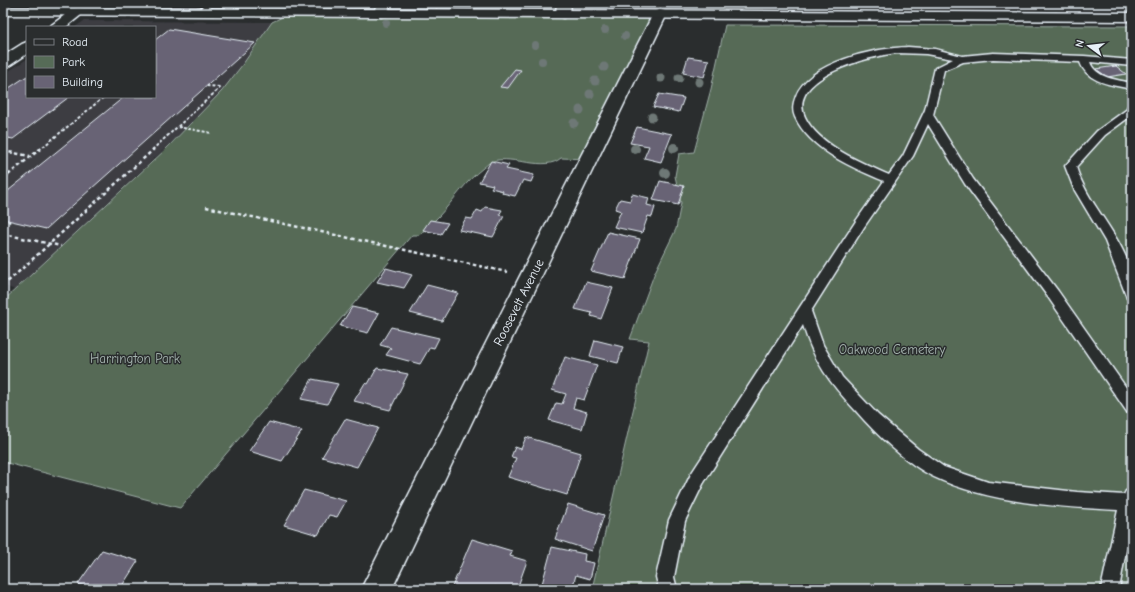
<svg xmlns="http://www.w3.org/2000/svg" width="1135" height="592" font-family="'Comic Neue',sans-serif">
  <rect width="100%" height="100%" fill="#2a2d2e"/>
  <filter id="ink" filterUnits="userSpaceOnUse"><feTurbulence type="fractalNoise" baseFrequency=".025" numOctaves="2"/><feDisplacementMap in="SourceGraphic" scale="8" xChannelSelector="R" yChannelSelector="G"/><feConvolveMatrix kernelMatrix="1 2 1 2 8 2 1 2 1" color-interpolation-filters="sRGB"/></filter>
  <g filter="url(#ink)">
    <g fill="#3d3d43">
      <polygon points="135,3 364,3 360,12 128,11"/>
      <polygon points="84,21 272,22 243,64 222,91 178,136 15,290 3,285 3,75 27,59 27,97 155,97 155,27 75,27"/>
    </g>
    <g fill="#566b57" stroke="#9faea8">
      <path d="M291,13l369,1 -72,145 -27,-1c-16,14 -48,-3 -68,3 -4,1 -7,5 -10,7 -18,14 -29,32 -44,48 -6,6 -13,13 -20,19h-7l-232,273 -177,-46v-161l163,-152 56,-58 21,-27 29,-42z"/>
      <polygon points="725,25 1132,26 1132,589 592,589 649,341 630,339 655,272 676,229 681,203 675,176 679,154 694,152 711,89"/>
    </g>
    <g fill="#686375" stroke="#e8f1f8">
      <polygon points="169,29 255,43 46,229 3,219 3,195 124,97 155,97 155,40"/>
      <polygon points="688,57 709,60 704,77 683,73"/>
      <polygon points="1116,66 1126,74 1107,77 1096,69"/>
      <polygon points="515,69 521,70 508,88 500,87"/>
      <polygon points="27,76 27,97 69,97 13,139 3,137 3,92"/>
      <polygon points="659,94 684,98 679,112 653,107"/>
      <polygon points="637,127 672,134 661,162 644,158 649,146 630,143"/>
      <polygon points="491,161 509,165 506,169 534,175 531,182 523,180 515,196 502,193 503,191 491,188 493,185 479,182"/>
      <polygon points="660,181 684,186 678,205 653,200"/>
      <polygon points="632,194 649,198 647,205 655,207 652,217 648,216 642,233 614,227 621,211 615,209 620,199 630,201"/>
      <polygon points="485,207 502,210 499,215 504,216 493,237 459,230 466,218 472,219 477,210 482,212"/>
      <polygon points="430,220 448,223 441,234 423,230"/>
      <polygon points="608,232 640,239 625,279 591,271"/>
      <polygon points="386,268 412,275 404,288 377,282"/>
      <polygon points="586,282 613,288 601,319 591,316 592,313 575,309"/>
      <polygon points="427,285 458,293 442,321 410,313"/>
      <polygon points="352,307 379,313 368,333 340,326"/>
      <polygon points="391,327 439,338 434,348 430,347 420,364 386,355 391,348 380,345"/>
      <polygon points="595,340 623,347 618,363 590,356"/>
      <polygon points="565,357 597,365 584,400 576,398 573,408 587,412 582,429 549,420 556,403 562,404 566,394 552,390"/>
      <polygon points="377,368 408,374 390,410 354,401 365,383 368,384"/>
      <polygon points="312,379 338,384 327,404 301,399"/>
      <polygon points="345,419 378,428 357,467 322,457"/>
      <polygon points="269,422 302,431 282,461 249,451"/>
      <polygon points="526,437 581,453 567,495 508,477 516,458 511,457 515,447 521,449"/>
      <polygon points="304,490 346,501 337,517 329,515 318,535 284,525"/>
      <polygon points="568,504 604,515 592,551 555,539"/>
      <polygon points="472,539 512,551 510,556 527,561 517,589 504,589 495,586 494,589 456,589 452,587"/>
      <polygon points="552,547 585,554 584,561 594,563 590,579 576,575 572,589 563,589 542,584"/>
      <polygon points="102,550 138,561 120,589 94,589 78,584"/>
    </g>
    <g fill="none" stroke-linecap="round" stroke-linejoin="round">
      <defs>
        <g id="lane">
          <polygon points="205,3 213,3 205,14 199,14 198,12"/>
          <polygon points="312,3 320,3 317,13 313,16 309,13"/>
          <path d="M908,47l27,2 27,7 31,-3 91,3 48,4v6l-42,-4c5,16 28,18 42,21v6c-19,-4 -45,-6 -52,-27l-87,-3 -30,3 -19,8 -11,45 40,64 85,112 74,105v18l-5,-2 -79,-115 -83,-113 -37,-60 -15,32 -49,71 -53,84 12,34 19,32 36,38 40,34 26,18 44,15 89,10 47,3 2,-4 6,-3v29l-13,72h-18l17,-79c-59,-3 -130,-7 -184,-33 -26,-12 -59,-44 -78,-66 -26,-28 -42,-49 -53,-86l-100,159 -18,37 -11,56 3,12h-18l-3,-12 13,-57 22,-46 165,-253 28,-40c-31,-13 -74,-31 -89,-64 -3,-7 -2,-14 1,-21 13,-34 79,-48 112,-49zM898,53l28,1 27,5 -18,9 -10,42 -22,46 -14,19c-27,-12 -71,-30 -84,-58 -19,-40 67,-62 93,-64z"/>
          <path d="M1132,105v10l-27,20 -29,32c12,39 46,67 56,108 1,8 0,17 0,25l-5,-2 -1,-3 -21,-54 -31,-52 -9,-23 32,-35 29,-21 2,-4z"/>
        </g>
        <g id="street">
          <path d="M127,3h15c-5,8 -9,13 -19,11l-2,-3z"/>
          <polygon points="377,3 391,3 386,16 381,17 376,16 374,13"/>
          <polygon points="557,3 571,3 570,14 568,17 563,18 558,17 556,14"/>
          <polygon points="79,7 84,8 86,11 66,27 49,27 74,8"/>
          <polygon points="660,10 665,11 667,14 392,589 361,589 653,14 655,11"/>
          <polygon points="27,42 27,54 9,66 3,68 3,56 22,44"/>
        </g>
        <polygon id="secondary" points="3,7 1132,13 1132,21 3,15"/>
      </defs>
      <use href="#lane" stroke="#e8f1f8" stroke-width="3"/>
      <use href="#street" stroke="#e8f1f8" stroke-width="3"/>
      <use href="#secondary" stroke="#e8f1f8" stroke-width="3"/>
      <g stroke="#e8f1f8" stroke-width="2" stroke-dasharray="3 2" stroke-linecap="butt">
        <polyline points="178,127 212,133"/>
        <polyline points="39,150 104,97"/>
        <polyline points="152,150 221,87 207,86"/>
      </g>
      <g stroke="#e8f1f8" stroke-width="2.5" stroke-dasharray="3.5 3" stroke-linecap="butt">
        <polyline points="3,151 30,156"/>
        <polyline points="3,179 40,149"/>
        <polyline points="206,207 507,272"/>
        <polyline points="3,226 10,221"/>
        <polyline points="3,234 61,246"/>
        <polyline points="3,286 154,149"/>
      </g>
      <use href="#lane" fill="#2a2d2e" fill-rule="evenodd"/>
      <use href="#street" fill="#2a2d2e" fill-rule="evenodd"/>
      <use href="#secondary" fill="#2a2d2e" fill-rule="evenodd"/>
    </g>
    <g fill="#6e7876">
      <circle cx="386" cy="23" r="4"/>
      <circle cx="605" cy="30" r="4"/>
      <circle cx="625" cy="36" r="4"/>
      <circle cx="535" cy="45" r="4"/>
      <circle cx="542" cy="61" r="4"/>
      <circle cx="604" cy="67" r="4.5"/>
      <circle cx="661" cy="78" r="4.5"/>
      <circle cx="679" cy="78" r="4.5"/>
      <circle cx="595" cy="81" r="4.5"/>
      <circle cx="699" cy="82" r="4.5"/>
      <circle cx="590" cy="94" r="4.5"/>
      <circle cx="580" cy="110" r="4.5"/>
      <circle cx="652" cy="117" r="4.5"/>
      <circle cx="574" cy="123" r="4.5"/>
      <circle cx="674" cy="148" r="5"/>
      <circle cx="635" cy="149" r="5"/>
      <circle cx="665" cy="173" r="5"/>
    </g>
  </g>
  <g text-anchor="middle" stroke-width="3" stroke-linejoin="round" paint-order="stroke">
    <g font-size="13" fill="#e8f1f8" stroke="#2a2d2e">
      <text transform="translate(518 302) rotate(-63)" y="5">Roosevelt Avenue</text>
    </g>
    <g font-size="13" fill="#a6b5b0" stroke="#2a2d2e">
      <text x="892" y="354">Oakwood Cemetery</text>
      <text x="135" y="363">Harrington Park</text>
    </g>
  </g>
  <rect width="1135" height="592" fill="none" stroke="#2a2d2e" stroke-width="16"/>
  <rect x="8" y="8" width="1119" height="576" fill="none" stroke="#e8f1f8" stroke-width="1.5" filter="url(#ink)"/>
  <rect x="26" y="26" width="130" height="72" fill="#2a2d2e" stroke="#767b7f"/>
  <rect x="34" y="39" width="20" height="6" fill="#2a2d2e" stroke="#767b7f"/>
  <text x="62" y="46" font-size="12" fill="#e8f1f8">Road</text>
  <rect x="34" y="56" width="20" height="12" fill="#566b57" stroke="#767b7f"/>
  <text x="62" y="66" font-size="12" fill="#e8f1f8">Park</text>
  <rect x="34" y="76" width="20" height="12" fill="#686375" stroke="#767b7f"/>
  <text x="62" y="86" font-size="12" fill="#e8f1f8">Building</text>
  <g transform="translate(1089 46) rotate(285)" stroke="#2a2d2e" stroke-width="3" paint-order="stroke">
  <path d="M0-3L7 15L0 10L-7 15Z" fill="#e8f1f8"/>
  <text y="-6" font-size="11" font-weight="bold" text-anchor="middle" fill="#e8f1f8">N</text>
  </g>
</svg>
